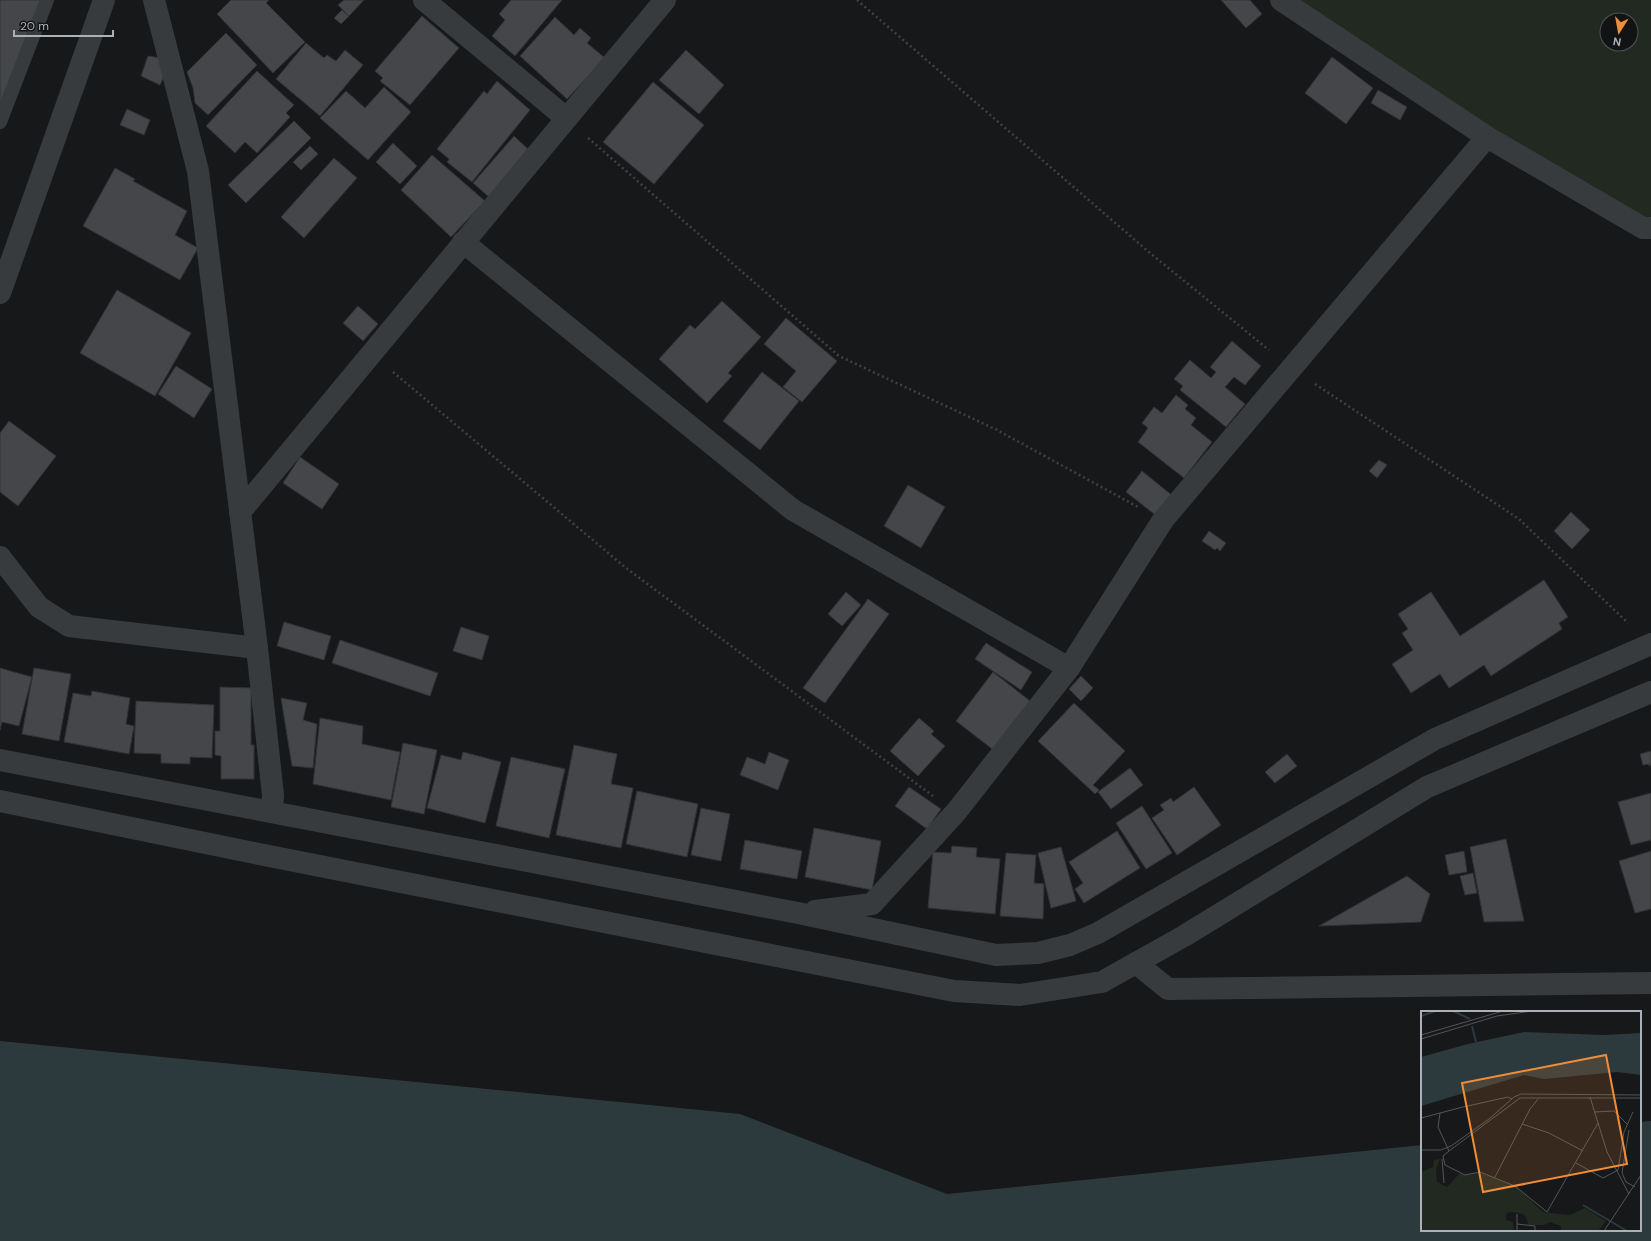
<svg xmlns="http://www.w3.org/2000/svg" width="1651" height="1241" font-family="'DM Sans',sans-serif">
  <rect width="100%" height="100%" fill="#171819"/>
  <path fill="#222921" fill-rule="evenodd" d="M1292,0h359v218l-19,-1zM1607,20h24v24h-24z"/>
  <polygon fill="#2d3a3d" points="0,1041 740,1114 947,1194 1422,1145 1422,1230 1640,1230 1640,1122 1651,1121 1651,1241 0,1241"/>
  <g fill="#444649" stroke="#313235">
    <polygon points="0,0 43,0 0,105"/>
    <polygon points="231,0 269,0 266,3 305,42 273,73 217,14"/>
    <polygon points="344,0 364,0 349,16 338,5"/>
    <polygon points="511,0 562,0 515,56 492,36 505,20 499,14"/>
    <polygon points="1221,0 1250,0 1262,14 1246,28"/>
    <polygon points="342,10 349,16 341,24 334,18"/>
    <polygon points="422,16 459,48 410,105 380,81 383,78 375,71"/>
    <polygon points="555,17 574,35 580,28 591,38 587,43 605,58 567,99 520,56"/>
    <polygon points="226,33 257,65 208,115 195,103 193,88 187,72"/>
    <polygon points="306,43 324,58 327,55 336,61 345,50 363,65 320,116 276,79"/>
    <polygon points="686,50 724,85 699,114 659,80"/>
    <polygon points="148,56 160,58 165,74 160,85 141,76"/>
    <polygon points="1332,57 1373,88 1346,124 1305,93"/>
    <polygon points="257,71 294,105 286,113 290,117 257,153 245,142 235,153 206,126"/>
    <polygon points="497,81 530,110 472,182 447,162 449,159 437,149 484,91 487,94"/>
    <polygon points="653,82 704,125 654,184 603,142"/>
    <polygon points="384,87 411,112 368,160 320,118 346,91 365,108"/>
    <polygon points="1378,90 1407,107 1400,120 1371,103"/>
    <polygon points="127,109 150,120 144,135 120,125"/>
    <polygon points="294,121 311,138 246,203 228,185"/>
    <polygon points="514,136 530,151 489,197 473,183"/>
    <polygon points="393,143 417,166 400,184 376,162"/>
    <polygon points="310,146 318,154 301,170 293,162"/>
    <polygon points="432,155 485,201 451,237 401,190"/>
    <polygon points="334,158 357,178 304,238 281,217"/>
    <polygon points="115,168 135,179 133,181 187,211 175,235 198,248 180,280 83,226"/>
    <polygon points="117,290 191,333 155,396 80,353"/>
    <polygon points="722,301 761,337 728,373 732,376 707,403 659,359 690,325 695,329"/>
    <polygon points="358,306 378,324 363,341 343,323"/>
    <polygon points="786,318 837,361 802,402 783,387 796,371 764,344"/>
    <polygon points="1232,341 1261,366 1245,385 1234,377 1225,387 1245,404 1226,427 1180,390 1183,386 1174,379 1190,360 1211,378 1216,372 1210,367"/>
    <polygon points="176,366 212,389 194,418 158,394"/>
    <polygon points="762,372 799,401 760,450 723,421"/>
    <polygon points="1176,395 1188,405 1185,409 1196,418 1191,425 1212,442 1184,478 1138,442 1148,428 1142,423 1154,407 1162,413"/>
    <polygon points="9,421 56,456 18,506 0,492 0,433"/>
    <polygon points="300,457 339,484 322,509 283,483"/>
    <polygon points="1379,460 1387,465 1377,478 1369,471"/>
    <polygon points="1142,471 1174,497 1158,517 1126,492"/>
    <polygon points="908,485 945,507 921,548 884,526"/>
    <polygon points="1571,512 1590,530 1572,549 1554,531"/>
    <polygon points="1209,531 1226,543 1220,551 1217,548 1215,550 1202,541"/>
    <polygon points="1544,580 1568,617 1559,623 1562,629 1491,676 1484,665 1449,688 1440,674 1411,693 1392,664 1413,650 1402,633 1408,629 1398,614 1431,592 1460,636"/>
    <polygon points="846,592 861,605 842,626 828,614"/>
    <polygon points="868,599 889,614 825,703 803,688"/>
    <polygon points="284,622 331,636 324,660 277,646"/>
    <polygon points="461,627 489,636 482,660 453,651"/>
    <polygon points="340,640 438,673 430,696 332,663"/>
    <polygon points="986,643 1032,672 1021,690 975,659"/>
    <polygon points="0,668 32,677 19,726 2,722 0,730"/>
    <polygon points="34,668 71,674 59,741 22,734"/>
    <polygon points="993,672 1034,704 996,752 956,721"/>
    <polygon points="1081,676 1093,688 1081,701 1069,689"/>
    <polygon points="220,687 251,688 251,745 254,745 254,779 221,779 221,756 215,755 215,731 220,731"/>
    <polygon points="92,691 130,698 126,724 134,726 129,754 64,742 73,693 91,696"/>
    <polygon points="281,698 307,703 303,720 317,724 313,768 292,766"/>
    <polygon points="136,701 214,705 212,758 190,757 190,764 161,763 161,754 134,753"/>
    <polygon points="1074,703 1125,751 1093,785 1099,790 1095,794 1038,741"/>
    <polygon points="320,718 363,726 362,744 400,752 391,800 313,784"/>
    <polygon points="919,718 934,731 931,734 945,746 918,776 890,751"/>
    <polygon points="403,743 437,750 424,814 391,807"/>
    <polygon points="574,745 617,754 611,784 633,788 621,848 556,835"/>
    <polygon points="1651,751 1651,765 1649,766 1649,764 1643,765 1640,754"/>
    <polygon points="463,752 501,762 485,823 427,808 441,755 461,760"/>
    <polygon points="769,752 789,760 778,790 740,775 747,757 765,764"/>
    <polygon points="1287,754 1297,766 1275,783 1265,772"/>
    <polygon points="511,757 565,769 549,838 496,826"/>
    <polygon points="1130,768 1143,785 1111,809 1098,792"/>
    <polygon points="909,787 941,809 927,829 895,806"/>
    <polygon points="1194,787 1221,825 1177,855 1152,818 1164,810 1160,805 1171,798 1173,802"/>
    <polygon points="637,791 698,804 687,857 626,844"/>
    <polygon points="1651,793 1651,840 1631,845 1618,802"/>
    <polygon points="1142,806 1172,853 1146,869 1116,823"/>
    <polygon points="701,808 730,814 721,861 691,855"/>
    <polygon points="814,828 881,841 872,890 805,877"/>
    <polygon points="1117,831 1140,868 1084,903 1075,889 1083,883 1069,862"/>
    <polygon points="1506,839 1524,921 1484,922 1470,847"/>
    <polygon points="745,840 802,851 797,879 740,869"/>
    <polygon points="952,846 977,848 976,857 1000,859 995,914 928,908 933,852 951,853"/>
    <polygon points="1061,847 1076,901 1051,908 1038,853"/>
    <polygon points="1464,851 1467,872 1449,875 1445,855"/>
    <polygon points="1651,851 1651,909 1635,913 1619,861"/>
    <polygon points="1006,853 1036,855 1034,883 1044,884 1043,919 1000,916"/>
    <polygon points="1473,873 1477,893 1465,895 1460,876"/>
    <polygon points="1407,876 1430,894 1421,922 1319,926"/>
  </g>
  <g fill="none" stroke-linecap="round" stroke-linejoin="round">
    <g stroke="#3e4245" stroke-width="2.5" stroke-dasharray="2 3" stroke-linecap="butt">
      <polyline points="857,0 1150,253 1269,350"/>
      <polyline points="588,138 839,356 997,430 1138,507"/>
      <polyline points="393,372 626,568 933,796"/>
      <polyline points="1315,384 1519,519 1628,623"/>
    </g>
    <polyline stroke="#383b3e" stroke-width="14" points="0,122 47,0"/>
    <g stroke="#383b3e" stroke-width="22">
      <polyline points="154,0 198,171 257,648 273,795 272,811"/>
      <polyline points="424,0 566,118"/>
      <polyline points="1281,0 1487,137 1643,228 1651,228"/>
      <polyline points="463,242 793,510 1069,668"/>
      <polyline points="0,293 104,0"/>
      <polyline points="240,512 665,0"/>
      <polyline points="0,557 39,607 69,626 257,648"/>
      <polyline points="0,760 798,913 996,955 1038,953 1070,945 1098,933 1435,739 1651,644"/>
      <polyline points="815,911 872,904 956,812 1069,668 1163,520 1487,137"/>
      <polyline points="1136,963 1168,989 1651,983"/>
    </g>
    <polyline stroke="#383b3e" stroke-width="22" points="0,801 259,854 954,991 1020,995 1102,982 1184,936 1427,787 1651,692"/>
  </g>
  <g transform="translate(1421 1011)">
    <rect width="220" height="220" fill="#171819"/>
    <path d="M19,148l-4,11 1,12 10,5 12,-13 22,-1 35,13 27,26 27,3 15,-7 21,13 -8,10h-37v-5l-11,-4 -6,3h-15l-5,-11 -12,-2 -5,1 -1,7 7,2 1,9h-93v-59l12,-5 1,-7z" fill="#222921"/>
    <path d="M103,21l80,3 37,-2v42l-24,-3 -73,7 -20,-4 -103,31v-49l47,-13z" fill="#2d3a3d"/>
    <path fill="none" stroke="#2d3a3d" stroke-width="2" d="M32,0l17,8M0,5l15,-5M51,15l4,16M162,194l44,26"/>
    <path fill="none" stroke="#525559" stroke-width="1" d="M0,24l82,-24M0,28l76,-23 35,-5M169,86l17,55 22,42M173,101l20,-1 13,13M19,102l-2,14 11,24 -6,5 2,9 20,10 15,-3 35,14 32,26 51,-89M0,107l42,-11 45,-10 4,2M101,113l27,9 34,18M208,119l-7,43 4,9 9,5M0,139h20l10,-4 38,-27 25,-22 7,-3 120,1M28,140l71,-53h121M21,148l2,24M155,152l27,15 15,-8 6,-38 9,-20M74,166l35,-68 8,-10M96,203v17M96,213l18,2v5M183,220l37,-56"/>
    <path fill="#f08e38" fill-opacity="0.15" stroke="#f08e38" stroke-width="2" d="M185,44l21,109 -144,28 -21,-109z"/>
    <rect width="220" height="220" fill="none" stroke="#aab1b9" stroke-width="2"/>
  </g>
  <g transform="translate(1619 32) rotate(191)"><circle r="19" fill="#121314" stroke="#4f5256"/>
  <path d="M0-3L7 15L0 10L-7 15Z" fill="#f08e38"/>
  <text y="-6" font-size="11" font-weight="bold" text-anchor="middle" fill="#aab1b9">N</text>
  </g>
  <path d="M14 30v6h99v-6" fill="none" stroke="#aab1b9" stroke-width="2"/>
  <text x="20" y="30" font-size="12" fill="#aab1b9" stroke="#121314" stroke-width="3" paint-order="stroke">20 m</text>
</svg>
